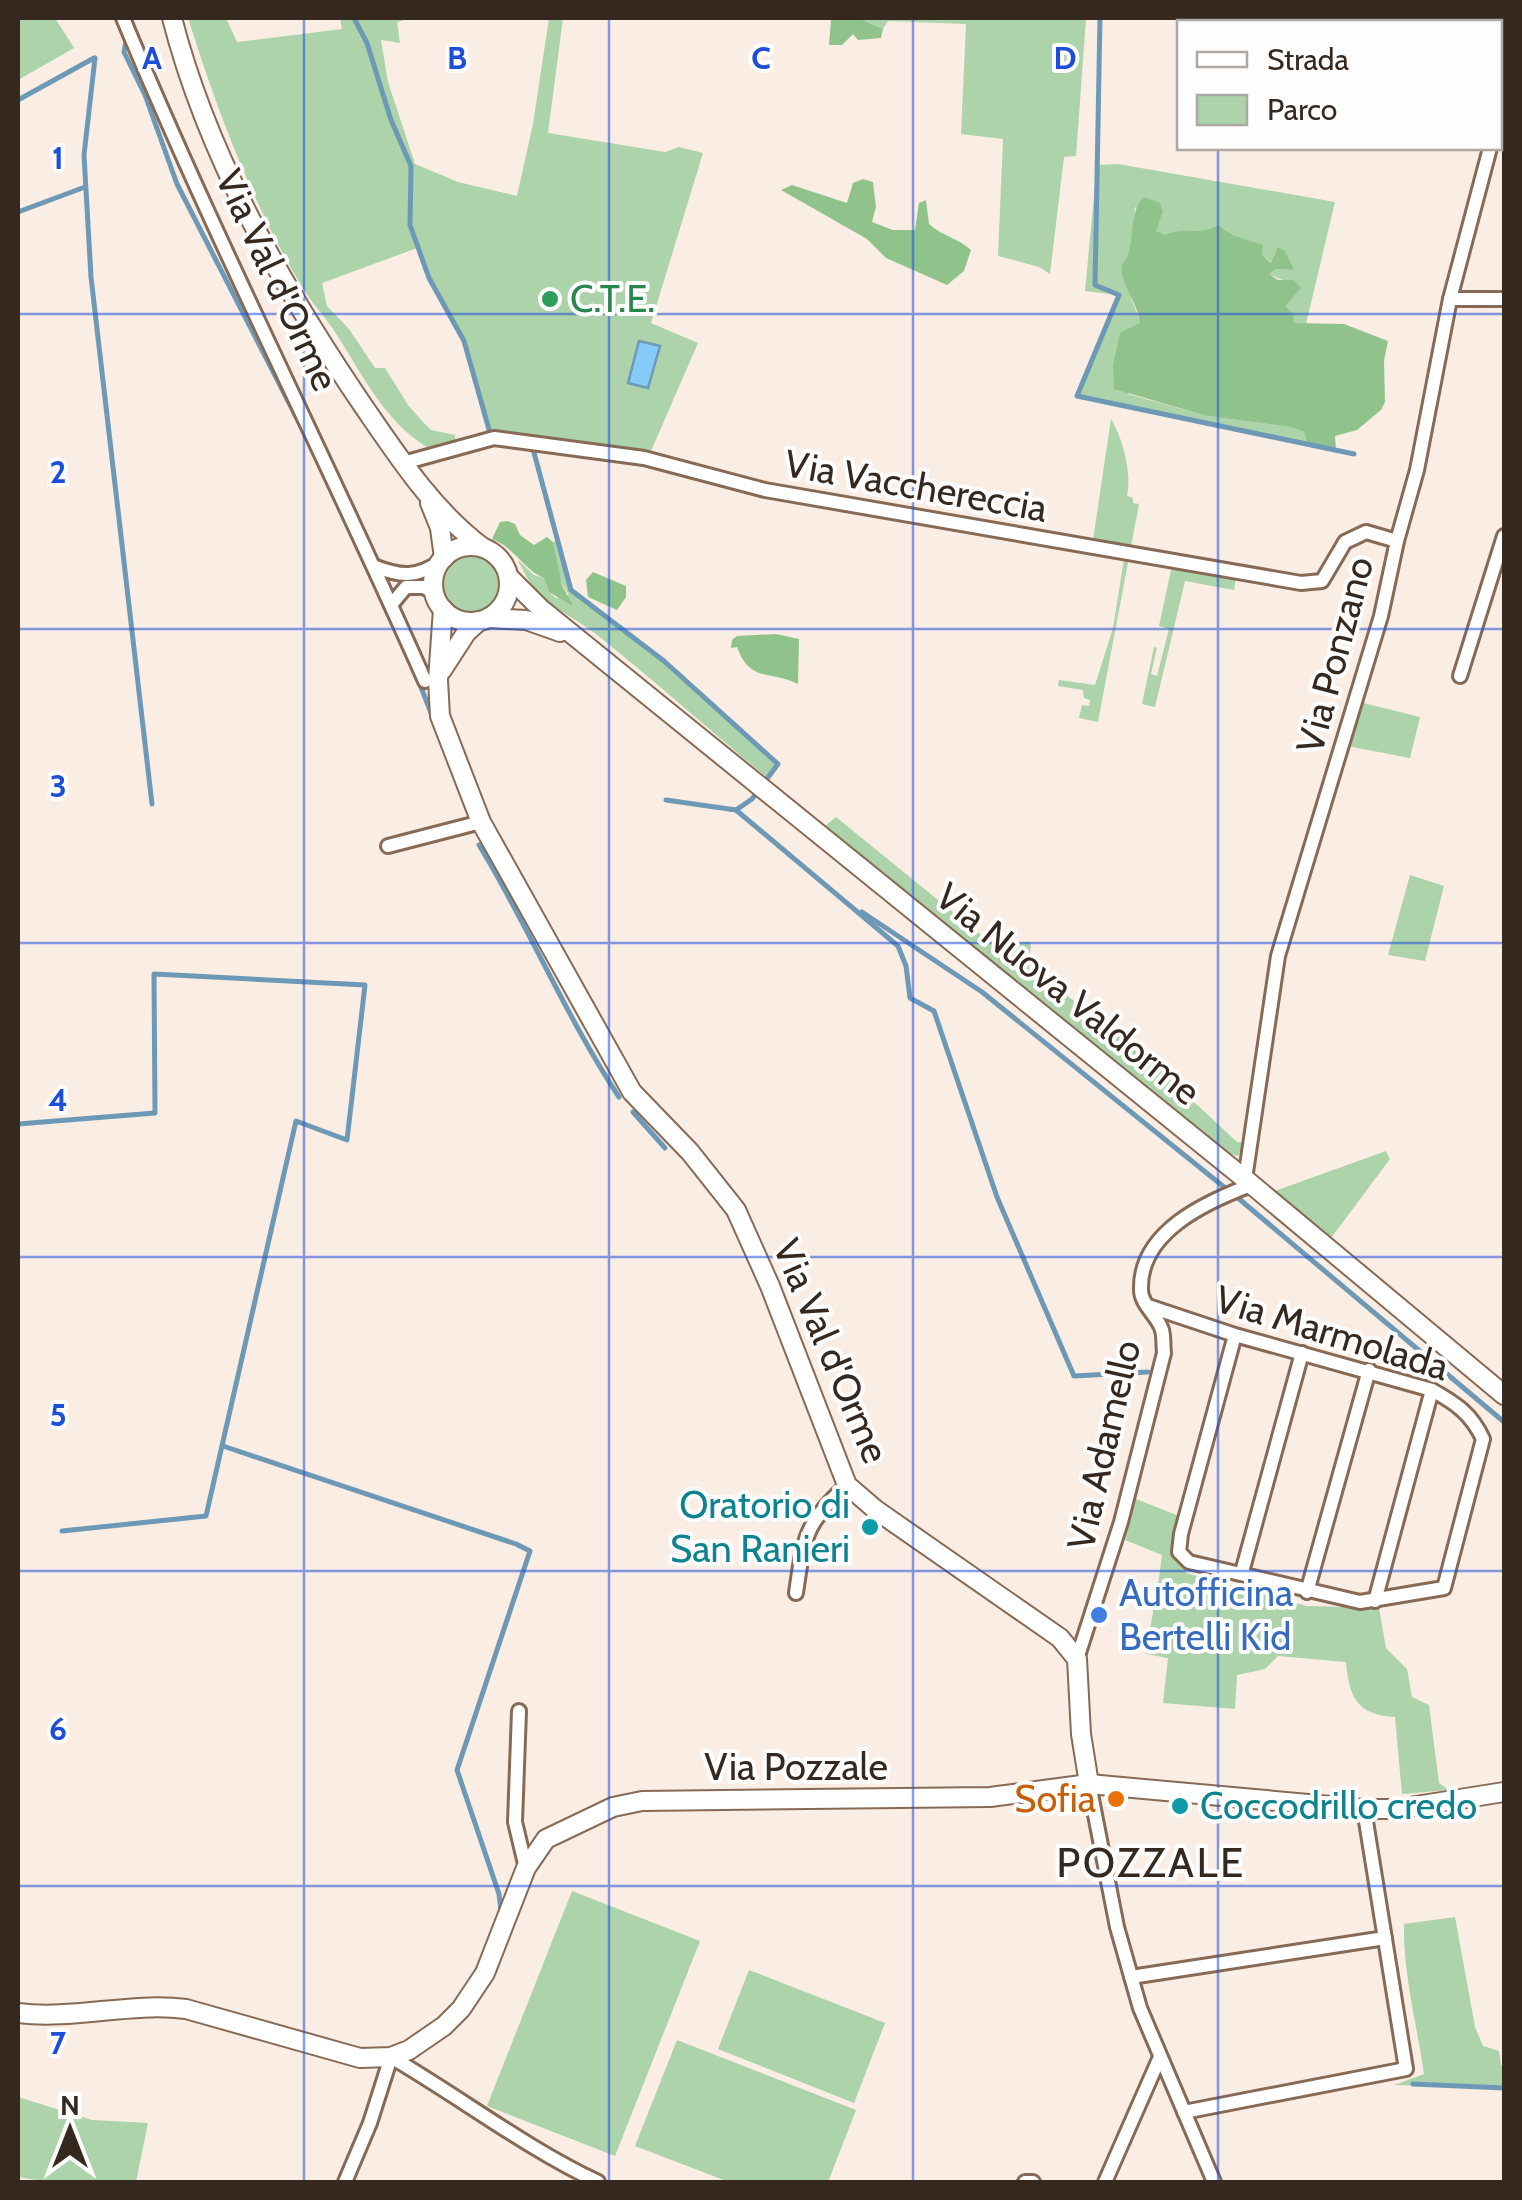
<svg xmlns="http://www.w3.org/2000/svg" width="1522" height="2200" font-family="Cabin,sans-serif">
  <rect width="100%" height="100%" fill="#faede3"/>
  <g fill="#acd3a9">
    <polygon points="18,18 55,18 74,48 18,80"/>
    <path d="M188,18h38l11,24 105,-13 -2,-11h72l-15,4 3,21 -19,-3 7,42 27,82 43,18 59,14 16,-72 16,-106h14l-15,115 117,19 14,-5 24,6 -52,170 47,20 -47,108 -7,7 -154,-25 -26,-92 -35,-63 -9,-31 -98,36 5,23 22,23 26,39h10l23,37 15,17 8,8 24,5v5l-28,7c-42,-25 -65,-73 -90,-112 -11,-18 -26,-32 -36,-50 -49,-81 -85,-178 -113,-267z"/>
    <polygon points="859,18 1086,18 1076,156 1064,157 1050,274 1039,267 998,256 1003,139 961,134 966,24 888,21 883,29"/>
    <path d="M1118,164l217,38 -29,122 -12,-1 -10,-17 16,-19 -32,-13 8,-5 17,1 -8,-19 -13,12 -10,-8v-10l-29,-10 -15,-10c-20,11 -33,1 -53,11l-10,-5 5,-11 -25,-13c0,26 -7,50 -10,76l7,6 -1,9 10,25 -13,71 79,22 83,11 14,5 3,11 -230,-47 42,-101 -34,-4 12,-126z"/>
    <path d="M1111,419c12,20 21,54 16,77l6,2v5l6,1 -41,218 -19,-4 3,-13 7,1 1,-6 -6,-2 -1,-8 -25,-4 1,-6 36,5 18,-57 12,-75 -33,-6z"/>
    <path d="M556,541l15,49 93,71 114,103 -9,15c-59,-48 -114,-98 -173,-145 -37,-28 -57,-27 -78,-74l16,15 10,3 5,14 7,6 13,-3c-10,-13 -15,-36 -16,-53z"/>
    <circle cx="471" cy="584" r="29"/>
    <polygon points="1173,561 1237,572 1234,590 1185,581 1155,707 1142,704 1154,647 1157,648 1151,674 1157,676 1169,629 1159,626"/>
    <polygon points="1355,701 1420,717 1410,758 1342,745"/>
    <polygon points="836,817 997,948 1004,943 1031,942 1029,968 1159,1063 1165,1075 1237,1142 1245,1143 1238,1156 1226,1153 825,826"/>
    <polygon points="1410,875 1444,886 1425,961 1388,955"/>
    <polygon points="1386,1151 1390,1159 1325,1246 1264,1195"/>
    <path d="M1136,1499l48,19 -9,39 9,6 2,10 121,33 72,2 7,40 21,21 5,28 17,8 10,78 10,7 -47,4 -7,-77c-39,-2 -46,-21 -49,-55l-68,-6 -13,13 -28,6 -2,34 -72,-6 5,-45 -22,-4 8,-48 7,2 2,-20 -5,-2 4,-31 -37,-15z"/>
    <polygon points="572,1891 700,1941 615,2156 487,2106"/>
    <path d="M1455,1917l20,110 8,19 16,5 2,14 3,1v22l-110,-3 30,-11c-7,-50 -21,-99 -20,-150z"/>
    <polygon points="749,1970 885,2023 854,2103 718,2049"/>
    <polygon points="677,2040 856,2110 828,2182 729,2182 635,2146"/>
    <polygon points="18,2097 92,2120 148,2123 136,2182 48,2182 18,2177"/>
  </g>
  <g fill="#90c38c">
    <polygon points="807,18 859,18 883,29 881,38 858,40 853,34 842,45 829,45 831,20"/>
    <path d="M863,179l10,3 3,25 -4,15 21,8h22l4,-27 7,-3 3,24c13,12 29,14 42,26l-7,21 -17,14 -61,-27 -19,-19 -86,-49 11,-5 55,18 6,-20z"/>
    <path d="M1144,197l16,6 3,8 -7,20 9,4c20,-9 33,1 53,-10l15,10 30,10 -1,10 9,8 7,-16 7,4 9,19 -18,-1 -7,5 9,6h16l7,8 -16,18 8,8 1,9 50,1 44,17 -4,20 1,41 -4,8 -24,20 -22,6 1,14 -29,-7 -3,-11 -14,-5 -83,-11 -93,-27 -1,-24 7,-32 20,-10c-2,-19 -17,-36 -18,-51 -1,-13 1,-5 5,-15 8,-18 2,-47 17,-60z"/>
    <path d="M508,521l7,3 5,11 14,10 13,-8 6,5 9,43 11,21 -24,-14 -5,-14c-20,-8 -30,-31 -52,-39l8,-17z"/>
    <polygon points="593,572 626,586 626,597 617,610 588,597 586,580"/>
    <path d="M776,634l23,5 -1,45c-28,-14 -48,-1 -61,-37l-6,1 1,-8 5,-4z"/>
  </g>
  <polygon fill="#86caf7" stroke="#6e99b6" stroke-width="2.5" points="639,341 660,346 648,388 628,383"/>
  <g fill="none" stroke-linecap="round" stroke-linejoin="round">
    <g stroke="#6e99b6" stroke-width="5">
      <polyline points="354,18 367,43 391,120 411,166 410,225 429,278 464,341 490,433"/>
      <polyline points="1100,18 1095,285 1119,295 1077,396 1354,454"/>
      <polyline points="127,36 124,52 145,95 177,184 306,436"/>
      <polyline points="95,58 84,155 91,277 152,804"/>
      <polyline points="18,100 94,58"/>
      <polyline points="18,212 85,187"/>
      <polyline points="533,449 571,590 664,661 778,764 752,799 736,810"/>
      <polyline points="419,682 433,718"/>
      <polyline points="666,800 736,810 898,946 906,966 910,998 934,1011 997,1197 1074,1376 1148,1372"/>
      <path d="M479,845c50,82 87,172 140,252"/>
      <polyline points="862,912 982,992 1224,1187"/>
      <polyline points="633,1112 665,1148"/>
      <polyline points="18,1124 155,1113 154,974 365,985 347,1140 296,1121 206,1516 62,1531"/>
      <polyline points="1238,1198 1504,1422"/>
      <polyline points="223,1446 516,1544 530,1551 457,1770 499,1894 501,1911"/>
      <polyline points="1413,2084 1504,2088"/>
    </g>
    <defs>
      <g id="street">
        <path d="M123,18c93,224 204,441 302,663"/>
        <polyline points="1500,101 1504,68"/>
        <polyline points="1450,299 1504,299"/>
        <polyline points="403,463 494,438 644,458 765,490 1301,583 1322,581 1345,542 1366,532 1397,541"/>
        <path d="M376,567c26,10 41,10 64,-5"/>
        <polyline points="391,605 406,587 424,587 435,594"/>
        <polyline points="1460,676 1504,536"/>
        <polyline points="388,846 481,822"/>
        <polyline points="1245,1179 1278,956 1381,616 1397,541 1417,470 1450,299 1490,148"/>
        <path d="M1148,1306l87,29 197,55c23,13 39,23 51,49l-39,149 -84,14 -171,-40 -10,-10 2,-18 54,-199"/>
        <polyline points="1242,1572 1302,1353"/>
        <polyline points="1307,1592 1369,1370"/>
        <path d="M796,1593c8,-55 8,-69 51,-108"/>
        <polyline points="1375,1601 1432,1390"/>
        <path d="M1077,1659l44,-137 43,-169c-1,-7 0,-16 -2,-23 -4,-14 -21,-25 -21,-40 -2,-58 65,-88 110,-105"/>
        <polyline points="519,1711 515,1822 526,1868"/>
        <polyline points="1089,1784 1117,1927 1140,2008 1214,2182"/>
        <polyline points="1131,1977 1385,1938"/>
        <polyline points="1184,2112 1406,2069 1364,1809"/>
        <path d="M345,2182l25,-59 21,-66c70,41 135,91 207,125"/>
        <polyline points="1025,2182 1033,2182"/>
        <polyline points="1105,2182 1160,2057"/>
      </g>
      <g id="secondary">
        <path d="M172,18c36,140 111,270 192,389 35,51 69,103 118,140"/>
        <polyline points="430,503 440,528 444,558"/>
        <circle cx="471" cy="584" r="38"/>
        <polyline points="509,577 541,609 1245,1179 1504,1395"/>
        <polyline points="443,609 438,680 440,716 481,822 632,1092 690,1152 736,1210 770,1286 847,1485 876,1510 1060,1638 1077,1659 1081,1734 1089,1784"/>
        <polyline points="488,618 526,620 560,632"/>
        <polyline points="442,670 466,633 479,621"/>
        <path d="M18,2013c56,7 111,-11 168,-4l174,49 31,-1 18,-7 35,-24 17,-17 24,-36 41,-105 20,-29 67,-32 29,-6 348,-4 99,-13 275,25h33l107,-17"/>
      </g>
    </defs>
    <use href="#street" stroke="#876a55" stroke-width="18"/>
    <use href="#secondary" stroke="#876a55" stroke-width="22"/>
    <use href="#street" stroke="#fff" stroke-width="12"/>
    <use href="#secondary" stroke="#fff" stroke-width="18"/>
  </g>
  <path fill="none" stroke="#1d4ed8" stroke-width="2.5" stroke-opacity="0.55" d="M304,18v2164M609,18v2164M913,18v2164M1218,18v4M1218,148v2034M18,314h1486M18,629h1486M18,943h1486M18,1257h1486M18,1571h1486M18,1886h1486"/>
  <circle fill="#2e9e5b" stroke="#fdfdfd" stroke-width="4" cx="550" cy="299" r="10"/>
  <g fill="#0f9aa8" stroke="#fdfdfd" stroke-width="4">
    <circle cx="870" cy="1527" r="10"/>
    <circle cx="1180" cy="1806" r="10"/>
  </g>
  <circle fill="#3f7fe0" stroke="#fdfdfd" stroke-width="4" cx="1099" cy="1615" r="10"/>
  <circle fill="#e8710a" stroke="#fdfdfd" stroke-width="4" cx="1116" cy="1799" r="10"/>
  <g text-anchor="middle" stroke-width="8" stroke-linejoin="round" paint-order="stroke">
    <g font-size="38" fill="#35281f" stroke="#fdfdfd">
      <text transform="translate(277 280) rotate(65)" y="13">Via Val d'Orme</text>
      <text transform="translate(916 486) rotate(10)" y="13">Via Vacchereccia</text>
      <text transform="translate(1335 655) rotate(-75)" y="13">Via Ponzano</text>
      <text transform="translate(1068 994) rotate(39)" y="13">Via Nuova Valdorme</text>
      <text transform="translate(1332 1333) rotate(17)" y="13">Via Marmolada</text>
      <text transform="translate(831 1351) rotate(67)" y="13">Via Val d'Orme</text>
      <text transform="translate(1104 1445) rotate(-77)" y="13">Via Adamello</text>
      <text x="796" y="1780">Via Pozzale</text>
    </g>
    <g font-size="38" fill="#27864d" stroke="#fdfdfd" text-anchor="start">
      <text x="570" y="312">C.T.E.</text>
    </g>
    <g font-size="38" fill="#0d838f" stroke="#fdfdfd" text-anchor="end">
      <text x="850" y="1518">Oratorio di<tspan x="850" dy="44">San Ranieri</tspan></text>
      <text x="1200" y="1819" text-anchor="start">Coccodrillo credo</text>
    </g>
    <g font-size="38" fill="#366cbe" stroke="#fdfdfd" text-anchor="start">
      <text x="1119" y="1606">Autofficina<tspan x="1119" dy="44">Bertelli Kid</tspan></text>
    </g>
    <g font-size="38" fill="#c56008" stroke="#fdfdfd" text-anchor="end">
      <text x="1096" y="1812">Sofia</text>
    </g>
    <g font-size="42" letter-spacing="2.5" fill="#35281f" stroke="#fdfdfd">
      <text x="1151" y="1877">POZZALE</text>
    </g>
  </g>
  <g font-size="32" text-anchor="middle" font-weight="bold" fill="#1d4ed8" stroke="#fdfdfd" stroke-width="8" stroke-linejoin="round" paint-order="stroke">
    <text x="152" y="69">A</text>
    <text x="457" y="69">B</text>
    <text x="761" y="69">C</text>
    <text x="1065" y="69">D</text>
    <text x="58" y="169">1</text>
    <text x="58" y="483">2</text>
    <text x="58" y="797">3</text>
    <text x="58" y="1111">4</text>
    <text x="58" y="1426">5</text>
    <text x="58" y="1740">6</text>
    <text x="58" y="2054">7</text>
  </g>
  <rect width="1522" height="2200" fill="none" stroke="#35281f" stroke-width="40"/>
  <rect x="1177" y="20" width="325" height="130" fill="#fdfdfd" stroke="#ada8a4" stroke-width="2.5"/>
  <rect x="1197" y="52" width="50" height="15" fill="#ffffff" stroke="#ada8a4" stroke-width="2.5"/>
  <text x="1267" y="70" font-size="30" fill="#35281f">Strada</text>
  <rect x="1197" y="95" width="50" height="30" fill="#acd3a9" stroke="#ada8a4" stroke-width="2.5"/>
  <text x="1267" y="120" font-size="30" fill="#35281f">Parco</text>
  <g transform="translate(70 2130)" stroke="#fdfdfd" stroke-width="8" paint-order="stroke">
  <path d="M0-8L18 38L0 25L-18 38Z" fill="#35281f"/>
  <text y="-15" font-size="28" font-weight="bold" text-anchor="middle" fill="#35281f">N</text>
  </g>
</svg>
